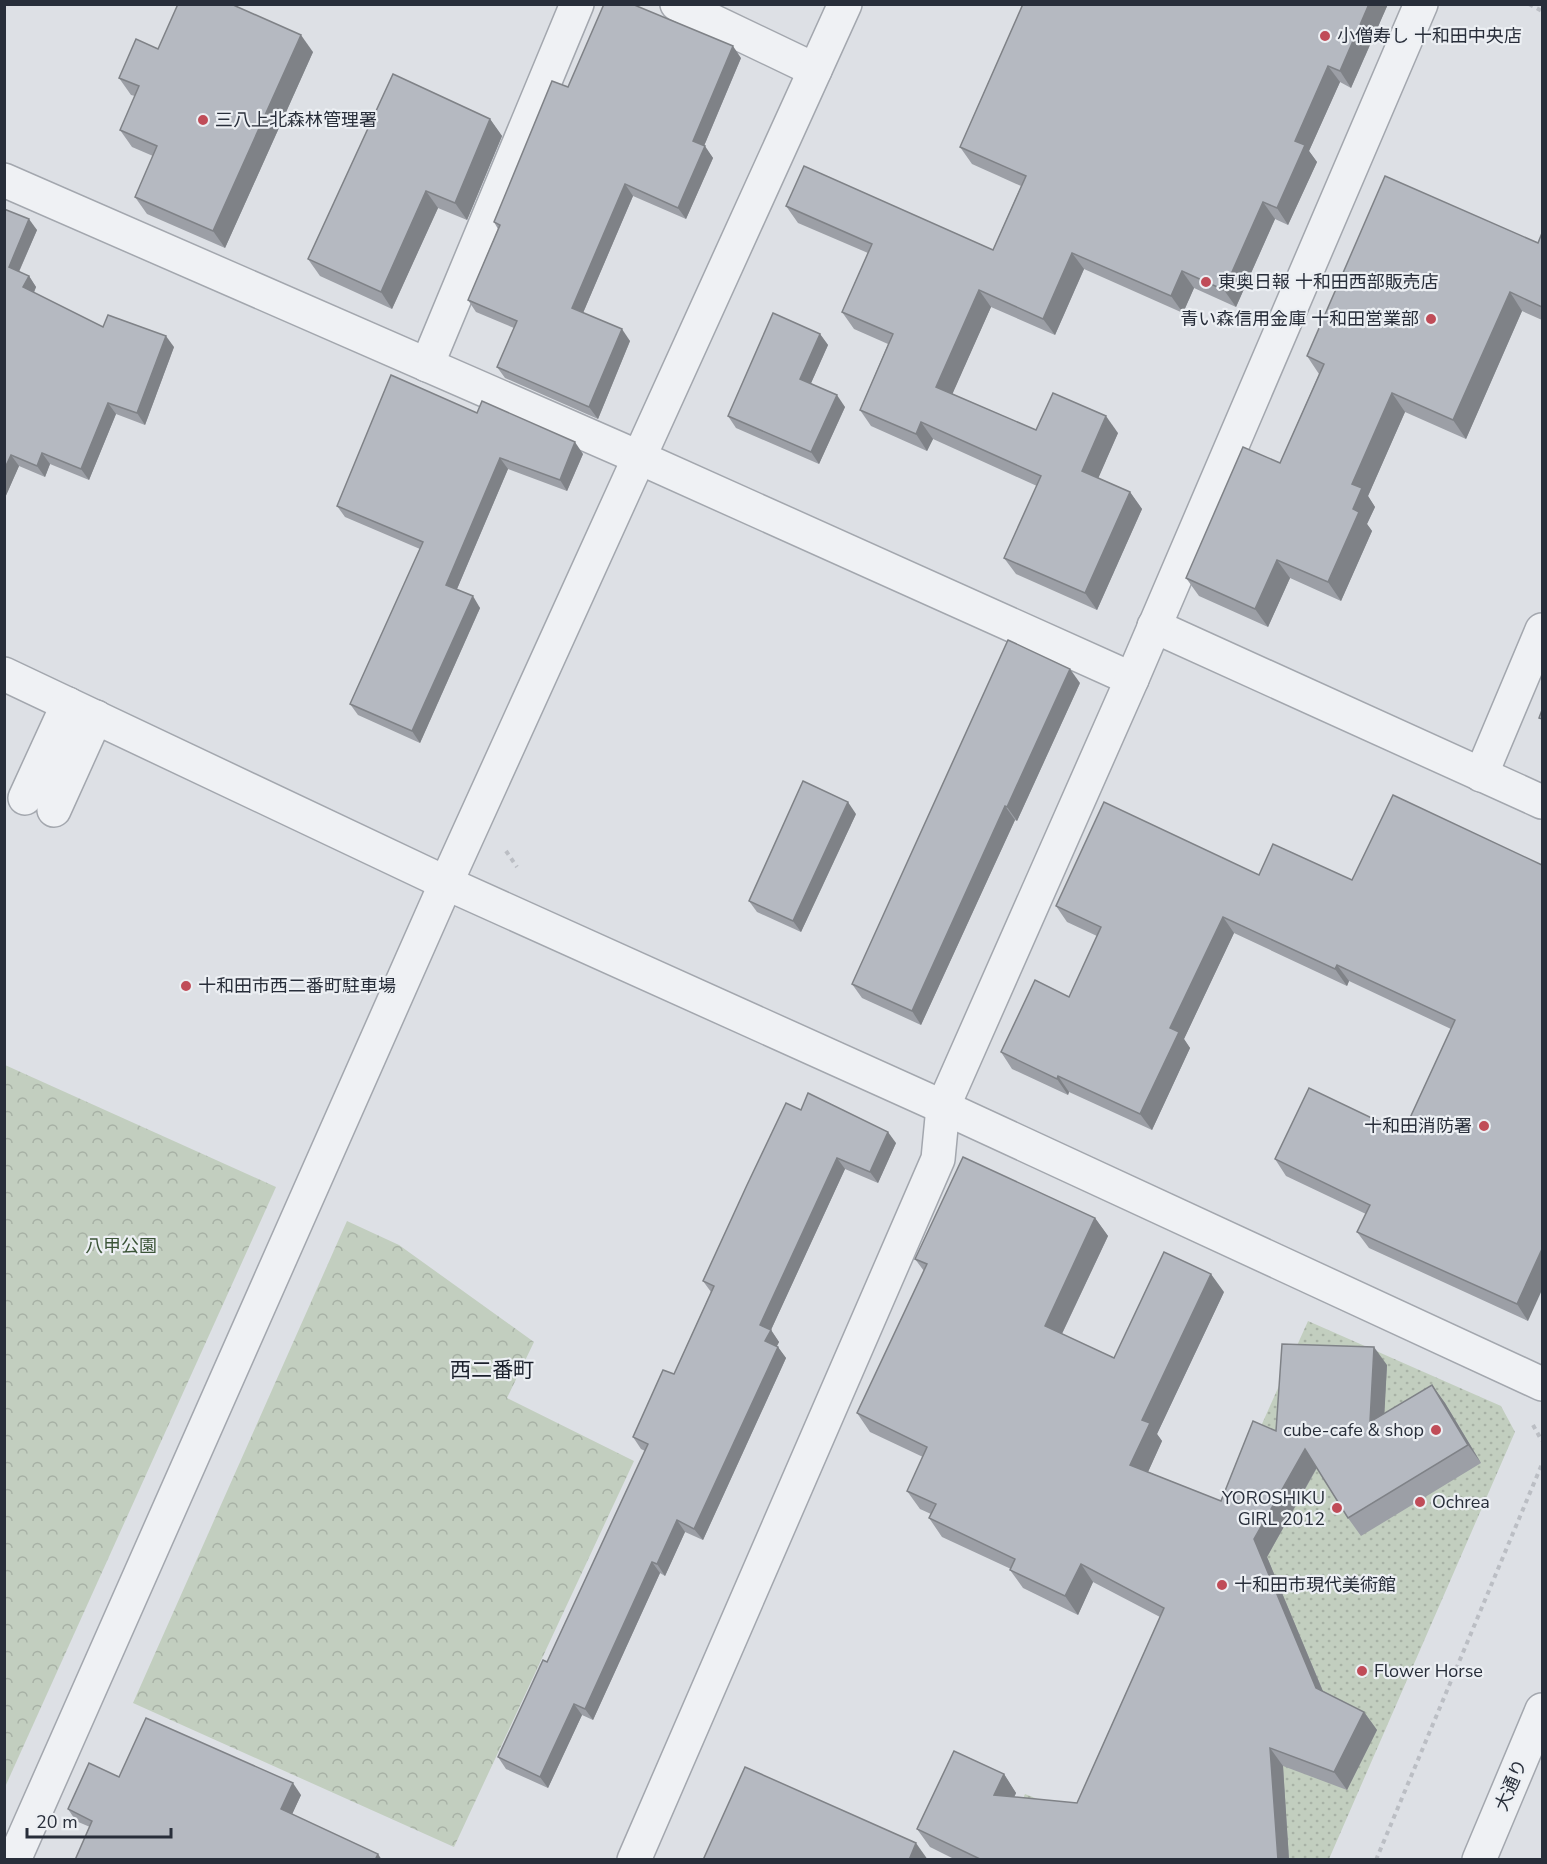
<svg xmlns="http://www.w3.org/2000/svg" width="1547" height="1864" font-family="'Nunito Sans','Noto Sans JP',sans-serif">
  <defs>
    <pattern id="grass-dots" width="8" height="8" patternUnits="userSpaceOnUse" patternTransform="scale(1.5)"><rect width="8" height="8" fill="#c2cebf"/><path d="M2 2h.1M6 6h.1" fill="none" stroke="#a7b1a5" stroke-width="1.8" stroke-linecap="round"/></pattern>
    <pattern id="forest-crowns" width="20" height="18" patternUnits="userSpaceOnUse" patternTransform="scale(1.5)"><rect width="20" height="18" fill="#c2cebf"/><path d="M2 6a3 3 0 1 1 6 0M12 15a3 3 0 1 1 6 0" fill="none" stroke="#a7b1a5"/></pattern>
  </defs>
  <rect width="100%" height="100%" fill="#dde0e5"/>
  <polygon fill="url(#grass-dots)" points="1308,1321 1501,1406 1515,1432 1329,1859 995,1860 1025,1794 1086,1818"/>
  <g fill="url(#forest-crowns)">
    <polygon points="5,1065 276,1187 5,1787"/>
    <polygon points="347,1221 399,1245 534,1342 507,1398 634,1461 454,1847 133,1703"/>
  </g>
  <g fill="none" stroke-linecap="round" stroke-linejoin="round">
    <defs>
      <g id="minor">
        <polyline points="677,4 815,70"/>
        <polyline points="4,180 638,457 1132,679"/>
        <polyline points="427,365 577,4"/>
        <polyline points="1154,626 1542,802"/>
        <polyline points="4,674 446,883 943,1107 1542,1384"/>
        <polyline points="1481,775 1542,630"/>
        <polyline points="25,798 68,704"/>
        <polyline points="54,810 96,717"/>
        <polyline points="14,1860 446,883 845,4"/>
        <polyline points="634,1860 938,1159 943,1107 1132,679 1421,4"/>
        <polyline points="1479,1860 1542,1710"/>
      </g>
    </defs>
    <use href="#minor" stroke="#a3a7ae" stroke-width="36"/>
    <g stroke="#bbbec4" stroke-width="4" stroke-dasharray="4.5 4.5" stroke-linecap="butt">
      <polyline points="1529,4 1542,11"/>
      <polyline points="506,851 517,867"/>
      <polyline points="1533,1425 1542,1441"/>
      <polyline points="1376,1860 1542,1464"/>
    </g>
    <use href="#minor" stroke="#eff1f4" stroke-width="33"/>
  </g>
  <g fill="#9c9fa6">
    <polygon points="1023,4 1388,4 1351,88 1340,82 1309,151 1317,162 1288,225 1275,219 1236,307 1194,288 1183,313 1084,269 1055,335 991,307 952,394 1036,430 1118,433 1098,478 1130,492 1142,509 1097,610 1016,574 1004,558 1037,486 933,439 927,451 871,426 860,410 888,344 854,329 842,312 868,253 798,223 786,206 993,250 1021,186 972,164 960,147"/>
    <polygon points="158,49 313,52 225,248 147,214 135,197 153,156 132,147 120,130 135,96 131,95 119,78"/>
    <polygon points="741,58 704,146 713,158 686,219 633,196 583,313 630,341 598,419 505,378 497,367 514,328 476,312 468,300 498,229 494,222 568,87"/>
    <polygon points="490,119 502,136 467,220 438,208 392,309 320,276 308,259"/>
    <polygon points="4,209 37,230 19,272 29,276 36,287 34,293 103,327 174,347 145,425 116,414 89,480 50,464 45,477 19,466 4,500"/>
    <polygon points="1542,233 1542,320 1522,311 1466,439 1405,412 1368,496 1375,507 1367,524 1372,531 1341,601 1290,578 1268,627 1199,596 1186,578 1280,463 1319,374 1307,356 1538,243"/>
    <polygon points="820,334 828,345 811,383 845,407 819,464 736,428 728,416"/>
    <polygon points="477,413 583,454 567,491 508,469 457,589 480,608 420,743 358,715 350,704 420,549 345,517 337,506"/>
    <polygon points="1080,683 1017,821 1015,820 921,1025 862,998 852,984"/>
    <polygon points="856,814 801,932 757,912 749,901"/>
    <polygon points="1542,865 1528,1321 1369,1248 1357,1232 1366,1214 1286,1176 1275,1159 1403,1133 1451,1029 1349,981 1347,986 1234,933 1184,1039 1190,1048 1152,1130 1069,1092 1068,1095 1012,1069 1001,1052 1069,997 1097,936 1067,922 1056,906 1259,875 1352,880"/>
    <polygon points="801,1110 896,1143 878,1183 845,1169 771,1330 779,1342 777,1346 786,1358 703,1540 685,1532 665,1576 660,1573 593,1720 582,1715 548,1788 506,1769 498,1757 547,1662 645,1451 641,1449 633,1437 674,1374 711,1292 703,1281"/>
    <polygon points="1095,1218 1108,1236 1062,1334 1114,1358 1224,1292 1157,1434 1162,1441 1148,1472 1221,1501 1276,1431 1387,1365 1384,1414 1432,1385 1445,1403 1481,1463 1361,1536 1348,1518 1317,1468 1267,1557 1323,1691 1364,1712 1377,1730 1347,1790 1283,1766 1289,1860 956,1860 930,1847 917,1829 1004,1774 1016,1793 1014,1797 1077,1803 1160,1617 1093,1582 1078,1615 1023,1588 1010,1570 1011,1569 942,1537 929,1518 931,1514 920,1509 907,1491 923,1457 870,1432 857,1413 924,1271 915,1259"/>
    <polygon points="119,1777 301,1795 292,1814 90,1827 76,1821 68,1809"/>
  </g>
  <g fill="#7f8287">
    <polygon points="1369,4 1388,4 1351,88 1340,71"/>
    <polygon points="301,35 313,52 225,248 213,231"/>
    <polygon points="733,46 741,58 701,153 693,141"/>
    <polygon points="1328,66 1340,82 1309,151 1317,162 1288,225 1277,208 1295,141"/>
    <polygon points="490,119 502,136 467,220 455,203"/>
    <polygon points="705,146 713,158 686,219 678,208"/>
    <polygon points="625,184 633,196 580,320 572,308"/>
    <polygon points="426,191 438,208 392,309 381,292"/>
    <polygon points="1263,202 1275,219 1236,307 1224,290"/>
    <polygon points="29,219 37,230 16,278 9,267"/>
    <polygon points="1072,253 1084,269 1055,335 1043,319"/>
    <polygon points="1182,271 1194,288 1183,313 1171,296"/>
    <polygon points="29,276 36,287 31,298 23,287"/>
    <polygon points="979,290 991,307 948,404 936,387"/>
    <polygon points="1510,292 1522,311 1466,439 1453,420"/>
    <polygon points="622,329 630,341 598,419 589,407"/>
    <polygon points="820,334 828,345 808,390 800,379"/>
    <polygon points="166,336 174,347 145,425 137,413"/>
    <polygon points="1392,393 1405,412 1368,496 1375,507 1367,524 1372,531 1341,601 1328,582 1353,509 1352,484"/>
    <polygon points="837,395 845,407 819,464 811,452"/>
    <polygon points="108,403 116,414 89,480 81,469"/>
    <polygon points="1106,416 1118,433 1094,488 1082,471"/>
    <polygon points="921,422 933,439 927,451 916,434"/>
    <polygon points="575,442 583,454 567,491 560,480"/>
    <polygon points="42,453 50,464 45,477 37,466"/>
    <polygon points="11,455 19,466 4,500 4,470"/>
    <polygon points="500,458 508,469 454,596 446,585"/>
    <polygon points="1130,492 1142,509 1097,610 1085,593"/>
    <polygon points="1277,560 1290,578 1268,627 1255,609"/>
    <polygon points="473,596 480,608 420,743 412,731"/>
    <polygon points="1070,669 1080,683 1017,821 1007,807"/>
    <polygon points="848,802 856,814 801,932 793,921"/>
    <polygon points="1005,806 1015,820 921,1025 912,1011"/>
    <polygon points="1223,917 1234,933 1184,1039 1190,1048 1152,1130 1140,1114 1170,1028"/>
    <polygon points="1337,965 1349,981 1347,986 1335,969"/>
    <polygon points="1058,1076 1069,1092 1068,1095 1057,1079"/>
    <polygon points="888,1132 896,1143 878,1183 870,1172"/>
    <polygon points="837,1158 845,1169 770,1332 771,1330 779,1342 773,1353 765,1341 760,1325"/>
    <polygon points="1095,1218 1108,1236 1057,1344 1045,1326"/>
    <polygon points="1542,1249 1542,1290 1528,1321 1517,1304"/>
    <polygon points="1211,1274 1224,1292 1157,1434 1162,1441 1143,1483 1130,1465 1142,1420"/>
    <polygon points="778,1347 786,1358 703,1540 694,1529"/>
    <polygon points="1374,1347 1387,1365 1383,1440 1370,1422"/>
    <polygon points="1432,1385 1445,1403 1481,1463 1468,1445"/>
    <polygon points="1305,1449 1317,1467 1267,1557 1329,1706 1316,1688 1254,1539"/>
    <polygon points="677,1520 685,1532 665,1576 657,1564"/>
    <polygon points="652,1562 660,1573 593,1720 585,1709"/>
    <polygon points="1081,1564 1093,1582 1078,1615 1065,1596"/>
    <polygon points="574,1704 582,1715 548,1788 540,1777"/>
    <polygon points="1364,1712 1377,1730 1347,1790 1334,1772"/>
    <polygon points="1270,1748 1283,1766 1289,1860 1278,1860"/>
    <polygon points="1004,1774 1016,1793 1007,1813 994,1795"/>
    <polygon points="293,1783 301,1795 289,1821 281,1809"/>
    <polygon points="916,1843 928,1860 909,1860"/>
    <polygon points="378,1854 382,1860 375,1860"/>
  </g>
  <g fill="#b5b9c1" stroke="#7f8287" stroke-width="1.5">
    <polygon points="178,4 231,4 301,35 213,231 135,197 157,146 120,130 139,86 119,78 136,39 158,49"/>
    <polygon points="604,4 632,4 733,46 693,141 705,146 678,208 625,184 572,308 622,329 589,407 497,367 517,321 468,300 500,225 494,222 552,81 568,87"/>
    <polygon points="1023,4 1369,4 1340,71 1328,66 1295,141 1305,145 1277,208 1263,202 1224,290 1182,271 1171,296 1072,253 1043,319 979,290 936,387 1036,430 1053,393 1106,416 1082,471 1130,492 1085,593 1004,558 1041,476 921,422 916,434 860,410 893,334 842,312 872,244 786,206 804,166 993,250 1026,176 960,147"/>
    <polygon points="393,74 490,119 455,203 426,191 381,292 308,259"/>
    <polygon points="1385,176 1538,243 1542,233 1542,307 1510,292 1453,420 1392,393 1352,484 1362,488 1353,509 1359,512 1328,582 1277,560 1255,609 1186,578 1243,447 1280,463 1324,364 1307,356"/>
    <polygon points="4,209 29,219 9,267 29,276 23,287 103,327 108,315 166,336 137,413 108,403 81,469 42,453 37,466 11,455 4,470"/>
    <polygon points="773,313 820,334 800,379 837,395 811,452 728,416"/>
    <polygon points="391,375 477,413 482,401 575,442 560,480 500,458 446,585 473,596 412,731 350,704 423,542 337,506"/>
    <polygon points="1008,640 1070,669 1007,807 1005,806 912,1011 852,984"/>
    <polygon points="1542,710 1542,719 1539,718"/>
    <polygon points="803,781 848,802 793,921 749,901"/>
    <polygon points="1393,795 1542,865 1542,1249 1517,1304 1357,1232 1370,1205 1275,1159 1309,1088 1403,1133 1455,1020 1337,965 1335,969 1223,917 1170,1028 1179,1032 1140,1114 1058,1076 1057,1079 1001,1052 1035,980 1069,997 1101,927 1056,906 1104,802 1259,875 1273,844 1352,880"/>
    <polygon points="808,1093 888,1132 870,1172 837,1158 760,1325 771,1330 765,1341 778,1347 694,1529 677,1520 657,1564 652,1562 585,1709 574,1704 540,1777 498,1757 543,1660 547,1662 648,1444 633,1437 663,1370 674,1374 714,1286 703,1281 747,1185 786,1103 801,1110"/>
    <polygon points="963,1157 1095,1218 1045,1326 1114,1358 1164,1252 1211,1274 1142,1420 1150,1423 1130,1465 1221,1501 1253,1421 1276,1431 1282,1344 1374,1347 1370,1422 1432,1385 1468,1445 1348,1518 1305,1449 1254,1539 1316,1688 1364,1712 1334,1772 1270,1748 1278,1860 982,1860 917,1829 954,1751 1004,1774 994,1795 1077,1803 1164,1608 1081,1564 1065,1596 1010,1570 1015,1559 929,1518 936,1504 907,1491 927,1447 857,1413 927,1264 915,1259"/>
    <polygon points="146,1718 293,1783 281,1809 378,1854 375,1860 75,1860 92,1821 68,1809 89,1763 119,1777"/>
    <polygon points="745,1767 916,1843 909,1860 703,1860"/>
  </g>
  <g fill="#c04c58" stroke="#eceff3" stroke-width="2">
    <circle cx="1325" cy="36" r="6"/>
    <circle cx="203" cy="120" r="6"/>
    <circle cx="1206" cy="282" r="6"/>
    <circle cx="1431" cy="319" r="6"/>
    <circle cx="186" cy="986" r="6"/>
    <circle cx="1484" cy="1126" r="6"/>
    <circle cx="1436" cy="1430" r="6"/>
    <circle cx="1420" cy="1502" r="6"/>
    <circle cx="1337" cy="1508" r="6"/>
    <circle cx="1222" cy="1585" r="6"/>
    <circle cx="1362" cy="1671" r="6"/>
  </g>
  <g text-anchor="middle" stroke-width="4.5" stroke-linejoin="round" paint-order="stroke">
    <g font-size="18" fill="#282e3a" stroke="#eceff3" text-anchor="start">
      <text x="1337" y="42">小僧寿し 十和田中央店</text>
      <text x="215" y="126">三八上北森林管理署</text>
      <text x="1218" y="288">東奥日報 十和田西部販売店</text>
      <text x="1419" y="325" text-anchor="end">青い森信用金庫 十和田営業部</text>
      <text x="198" y="992">十和田市西二番町駐車場</text>
      <text x="1472" y="1132" text-anchor="end">十和田消防署</text>
      <text x="1424" y="1436" text-anchor="end">cube-cafe &amp; shop</text>
      <text x="1325" y="1504" text-anchor="end">YOROSHIKU<tspan x="1325" dy="21">GIRL 2012</tspan></text>
      <text x="1432" y="1508">Ochrea</text>
      <text x="1234" y="1591">十和田市現代美術館</text>
      <text x="1374" y="1677">Flower Horse</text>
    </g>
    <g font-size="18" fill="#3b5437" stroke="#eceff3">
      <text x="121" y="1252">八甲公園</text>
    </g>
    <g font-size="18" fill="#282e3a" stroke="#eceff3">
      <text transform="translate(1511 1785) rotate(-67)" y="6">大通り</text>
    </g>
    <g font-size="21" fill="#1a1f2b" stroke="#eceff3">
      <text x="492" y="1377">西二番町</text>
    </g>
  </g>
  <rect width="1547" height="1864" fill="none" stroke="#282e3a" stroke-width="12"/>
  <path d="M27 1828v9h144v-9" fill="none" stroke="#282e3a" stroke-width="3"/>
  <text x="36" y="1828" font-size="18" fill="#282e3a" stroke="#eceff3" stroke-width="4.5" paint-order="stroke">20 m</text>
</svg>
